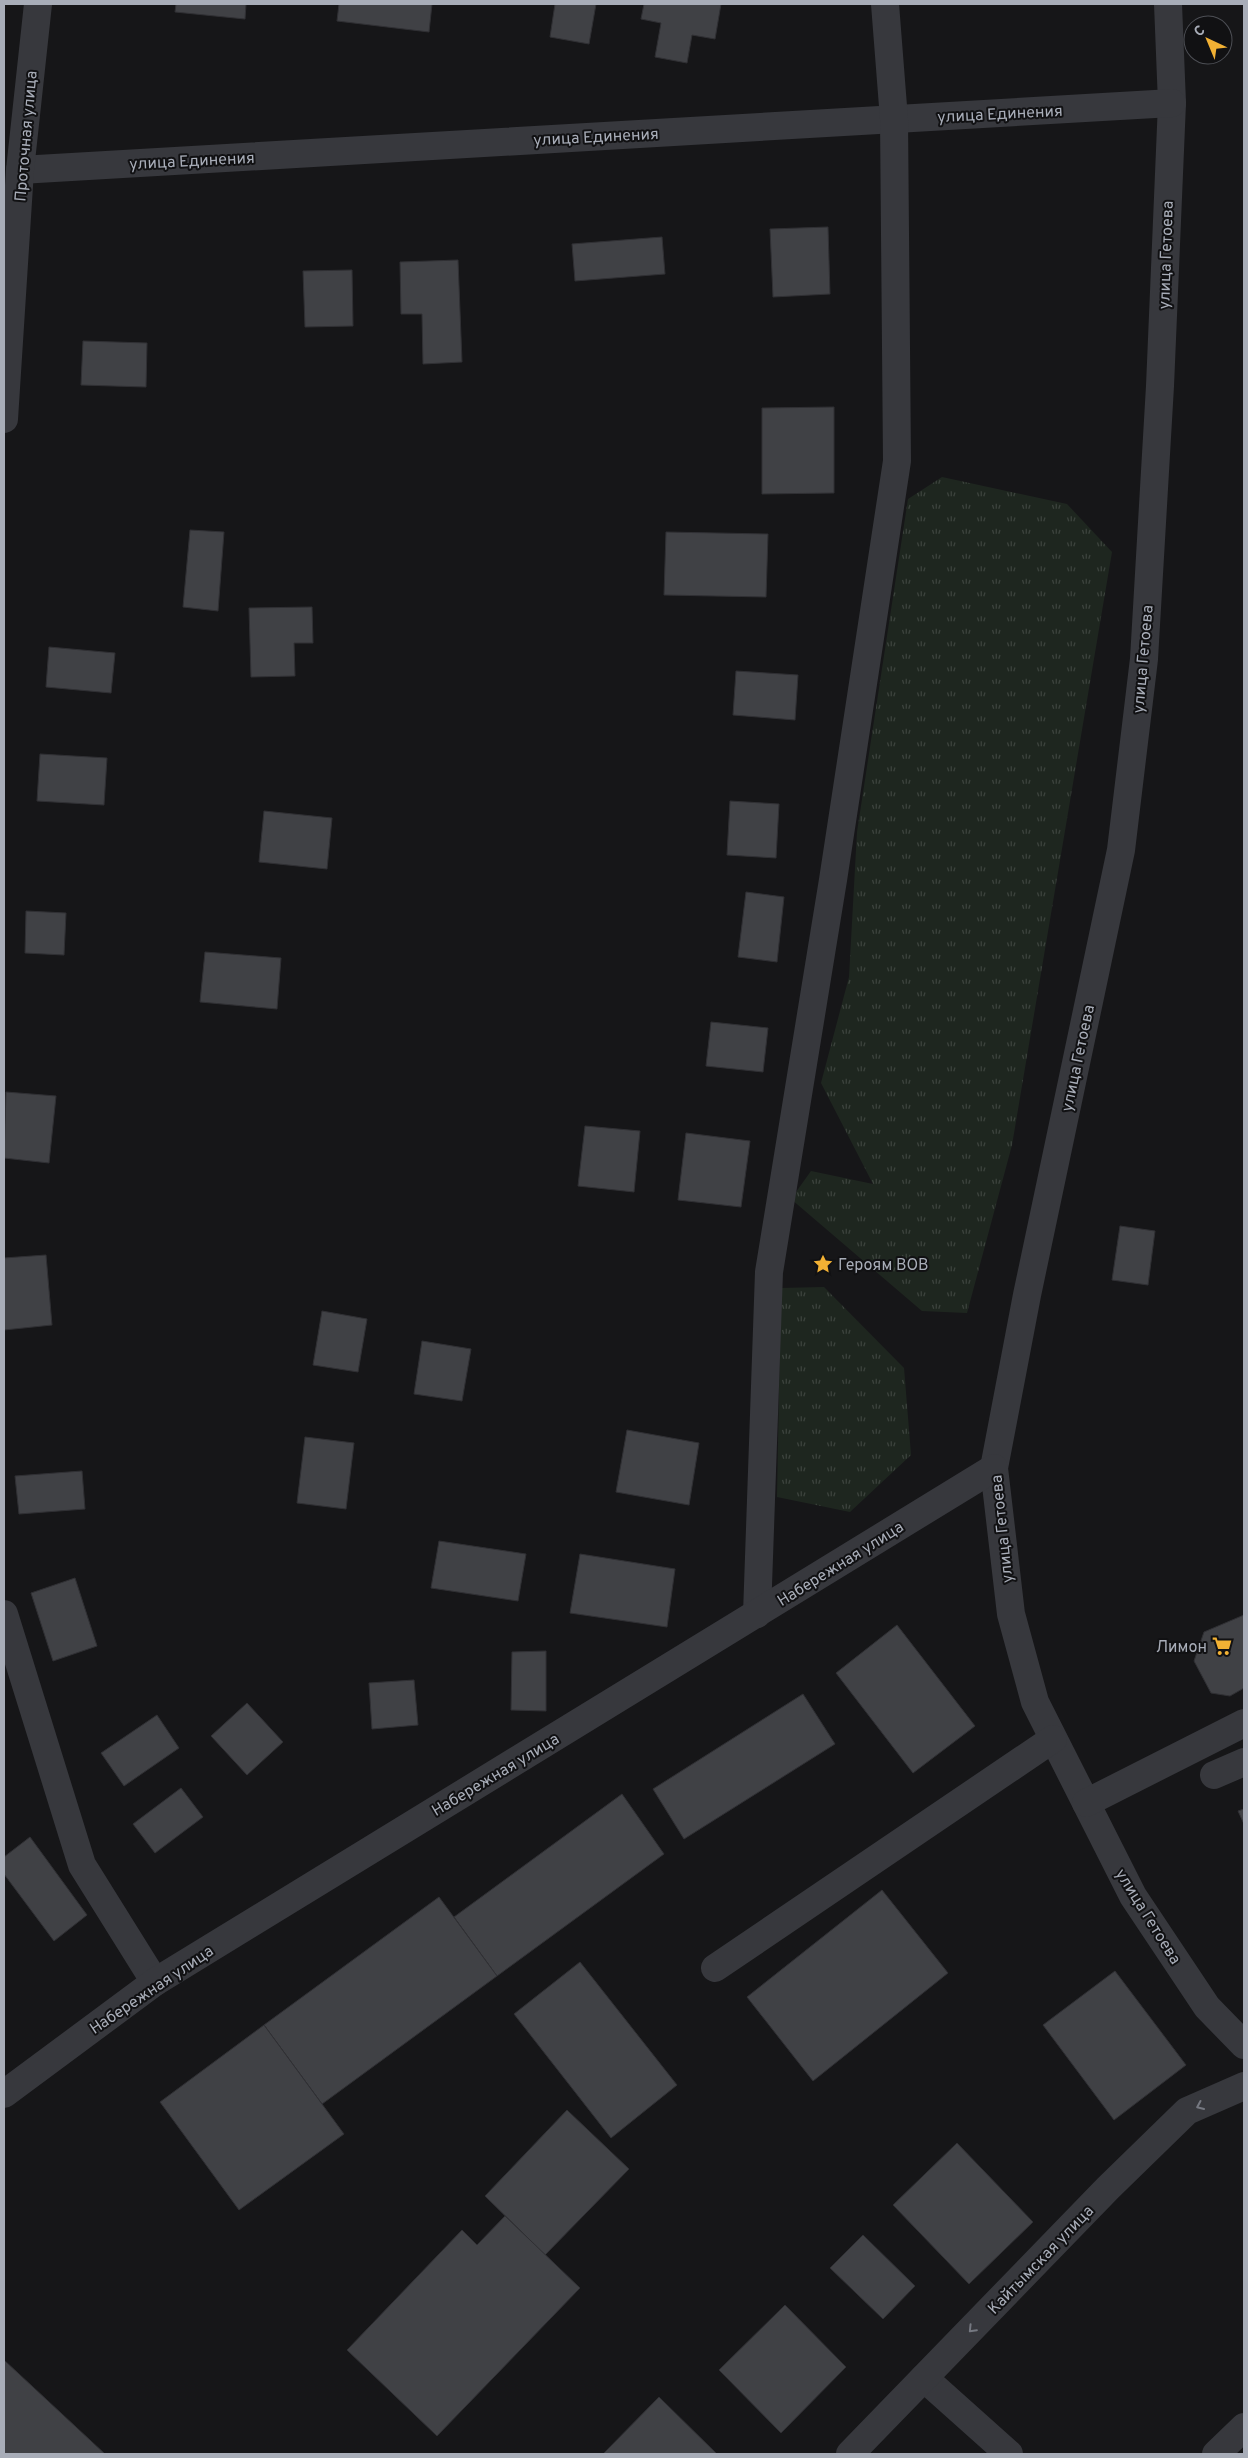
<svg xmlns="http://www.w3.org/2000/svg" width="1248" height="2458" font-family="Overpass,sans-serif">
  <defs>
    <pattern id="grass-tufts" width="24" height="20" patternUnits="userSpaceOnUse" patternTransform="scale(1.25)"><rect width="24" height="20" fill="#1e261f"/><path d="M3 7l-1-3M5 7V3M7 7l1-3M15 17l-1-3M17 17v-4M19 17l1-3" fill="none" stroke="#3c433d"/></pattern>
  </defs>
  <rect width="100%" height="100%" fill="#161618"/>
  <g fill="url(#grass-tufts)">
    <polygon points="942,477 1067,504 1112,552 1012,1145 967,1313 922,1311 791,1199 811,1171 873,1184 821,1083 849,977 857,832 908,499"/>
    <polygon points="824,1287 904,1368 911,1455 850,1512 777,1497 781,1288"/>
  </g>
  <g fill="#404145" stroke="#303034">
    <polygon points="176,4 246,4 245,19 175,12"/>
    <polygon points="339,4 432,4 429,32 337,21"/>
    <polygon points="555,4 596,4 589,44 550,37"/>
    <polygon points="644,4 721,4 715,39 692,35 687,63 655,57 661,23 641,19"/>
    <polygon points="828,227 830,294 773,297 770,229"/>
    <polygon points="662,237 665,274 575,281 572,244"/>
    <polygon points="458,260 462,362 423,364 422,314 401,314 400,262"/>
    <polygon points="352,270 353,326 305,327 303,271"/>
    <polygon points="83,341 147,343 146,387 81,385"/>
    <polygon points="834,407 834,493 762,494 762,408"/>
    <polygon points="190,530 224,532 218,611 183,607"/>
    <polygon points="666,532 768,534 766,597 664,595"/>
    <polygon points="312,607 313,643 294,643 295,676 251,677 249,608"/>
    <polygon points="49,647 115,653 111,693 46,687"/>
    <polygon points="736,671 798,675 795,720 733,715"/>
    <polygon points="40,754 107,758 104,805 37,801"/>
    <polygon points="730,801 779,804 776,858 727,855"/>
    <polygon points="264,811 332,818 327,869 259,862"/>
    <polygon points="746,892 784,897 777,962 738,957"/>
    <polygon points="26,911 66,913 64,955 25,953"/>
    <polygon points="205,952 281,958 277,1009 200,1002"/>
    <polygon points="711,1022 768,1028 763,1072 706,1066"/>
    <polygon points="6,1092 56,1096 49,1163 4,1158"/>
    <polygon points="585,1126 640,1131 634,1192 578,1186"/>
    <polygon points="686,1133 750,1141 741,1207 678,1200"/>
    <polygon points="1120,1226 1155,1231 1148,1285 1112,1280"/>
    <polygon points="46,1255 52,1325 4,1330 4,1258"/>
    <polygon points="322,1311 367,1319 358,1372 313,1365"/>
    <polygon points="422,1341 471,1349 462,1401 414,1394"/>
    <polygon points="627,1430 699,1443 689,1505 616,1492"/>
    <polygon points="305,1437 354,1443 346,1509 297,1503"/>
    <polygon points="82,1471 85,1509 19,1514 15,1476"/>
    <polygon points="439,1541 526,1554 518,1601 431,1588"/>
    <polygon points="580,1554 675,1569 667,1627 570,1613"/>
    <polygon points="75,1578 97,1646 53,1661 31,1593"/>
    <polygon points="1244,1615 1244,1688 1230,1696 1211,1693 1194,1661 1204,1632"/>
    <polygon points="897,1625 975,1726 913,1773 836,1673"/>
    <polygon points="546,1651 546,1711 511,1710 512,1652"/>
    <polygon points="414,1680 418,1725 372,1729 369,1683"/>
    <polygon points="803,1694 835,1744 684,1839 653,1789"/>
    <polygon points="247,1703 283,1742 247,1775 211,1736"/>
    <polygon points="157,1715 179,1748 124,1786 101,1753"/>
    <polygon points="181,1788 203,1817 155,1853 133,1824"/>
    <polygon points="622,1794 664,1854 497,1976 454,1917"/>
    <polygon points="1244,1809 1244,1824 1238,1811"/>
    <polygon points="30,1837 87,1915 54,1941 4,1874 4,1857"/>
    <polygon points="882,1890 948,1973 813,2081 747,1997"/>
    <polygon points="439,1897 497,1976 322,2104 264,2025"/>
    <polygon points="580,1962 677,2085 611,2138 514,2014"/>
    <polygon points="1115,1971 1186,2065 1114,2120 1043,2025"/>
    <polygon points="264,2025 344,2134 239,2210 160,2102"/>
    <polygon points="567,2110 629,2169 545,2255 485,2196"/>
    <polygon points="957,2143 1033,2222 969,2284 893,2205"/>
    <polygon points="505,2216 580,2288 437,2436 347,2350 462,2230 477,2245"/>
    <polygon points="863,2235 915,2286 883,2319 830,2268"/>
    <polygon points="785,2305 846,2367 781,2433 719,2370"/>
    <polygon points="4,2360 105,2454 4,2454"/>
    <polygon points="659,2397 717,2454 603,2454"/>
  </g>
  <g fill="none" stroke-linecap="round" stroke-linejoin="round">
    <g stroke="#37383d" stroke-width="28">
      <polyline points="1168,4 1172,103 1160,386 1144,659 1121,850 1027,1295 994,1468 1011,1614 1035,1702 1133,1896 1207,2007 1244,2045"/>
      <polyline points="20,170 1172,103"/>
      <polyline points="4,419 20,170 38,4"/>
      <polyline points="4,1614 82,1865 155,1982"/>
      <polyline points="757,1614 769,1272 833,880 897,461 894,119 885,4"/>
      <polyline points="1214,1775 1244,1762"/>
      <polyline points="1086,1803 1244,1723"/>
      <polyline points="715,1968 1053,1739"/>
      <polyline points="4,2094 155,1982 994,1468"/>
      <polyline points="924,2378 1009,2454"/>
      <polyline points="850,2454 1108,2188 1187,2111 1244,2086"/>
      <polyline points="1216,2454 1244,2427"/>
    </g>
  </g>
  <defs><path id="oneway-chevron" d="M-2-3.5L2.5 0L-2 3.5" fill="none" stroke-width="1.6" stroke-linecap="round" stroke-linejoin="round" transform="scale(1.25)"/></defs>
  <g stroke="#757881">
    <use href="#oneway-chevron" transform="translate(1200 2106) rotate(156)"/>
    <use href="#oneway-chevron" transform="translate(972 2329) rotate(134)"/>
  </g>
  <defs>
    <symbol id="sight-bare" viewBox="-9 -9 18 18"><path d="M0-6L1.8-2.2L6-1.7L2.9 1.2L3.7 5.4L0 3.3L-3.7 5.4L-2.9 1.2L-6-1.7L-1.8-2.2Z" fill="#f2b134" stroke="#111113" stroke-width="2.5" paint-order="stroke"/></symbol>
    <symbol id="supermarket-bare" viewBox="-9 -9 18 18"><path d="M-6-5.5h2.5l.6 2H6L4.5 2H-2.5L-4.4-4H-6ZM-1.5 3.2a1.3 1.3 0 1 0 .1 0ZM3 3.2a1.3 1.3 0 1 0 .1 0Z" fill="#f2b134" stroke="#111113" stroke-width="2.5" paint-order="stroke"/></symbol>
  </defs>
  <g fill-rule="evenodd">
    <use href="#sight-bare" x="809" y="1250" width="28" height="28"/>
    <use href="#supermarket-bare" x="1208" y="1632" width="28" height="28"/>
  </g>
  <g text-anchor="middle" stroke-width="4" stroke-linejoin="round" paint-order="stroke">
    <g font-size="16" fill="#a8adb8" stroke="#111113">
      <text transform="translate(1000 113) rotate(-3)" y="6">улица Единения</text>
      <text transform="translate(25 136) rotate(-85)" y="6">Проточная улица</text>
      <text transform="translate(596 136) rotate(-3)" y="6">улица Единения</text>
      <text transform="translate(192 160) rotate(-3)" y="6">улица Единения</text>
      <text transform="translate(1165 255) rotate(-88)" y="6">улица Гетоева</text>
      <text transform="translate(1142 659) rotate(-85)" y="6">улица Гетоева</text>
      <text transform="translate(1077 1058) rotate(-78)" y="6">улица Гетоева</text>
      <text transform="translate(1001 1529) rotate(-96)" y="6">улица Гетоева</text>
      <text transform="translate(840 1563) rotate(-32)" y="6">Набережная улица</text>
      <text transform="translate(495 1774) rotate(-31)" y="6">Набережная улица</text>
      <text transform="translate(1149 1916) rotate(58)" y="6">улица Гетоева</text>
      <text transform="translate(151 1989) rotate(-34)" y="6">Набережная улица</text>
      <text transform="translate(1040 2259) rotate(-46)" y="6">Кайтымская улица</text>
    </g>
    <g font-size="16" fill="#a8adb8" stroke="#111113" text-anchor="start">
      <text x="838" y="1270">Героям ВОВ</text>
      <text x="1207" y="1652" text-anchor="end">Лимон</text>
    </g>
  </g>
  <rect width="1248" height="2458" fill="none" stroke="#a8adb8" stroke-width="10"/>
  <g transform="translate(1208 40) rotate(316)"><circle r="24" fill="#111113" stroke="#4d4f55"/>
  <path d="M0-4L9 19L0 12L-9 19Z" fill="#f2b134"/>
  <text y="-8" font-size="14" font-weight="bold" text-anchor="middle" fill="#a8adb8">С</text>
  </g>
</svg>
